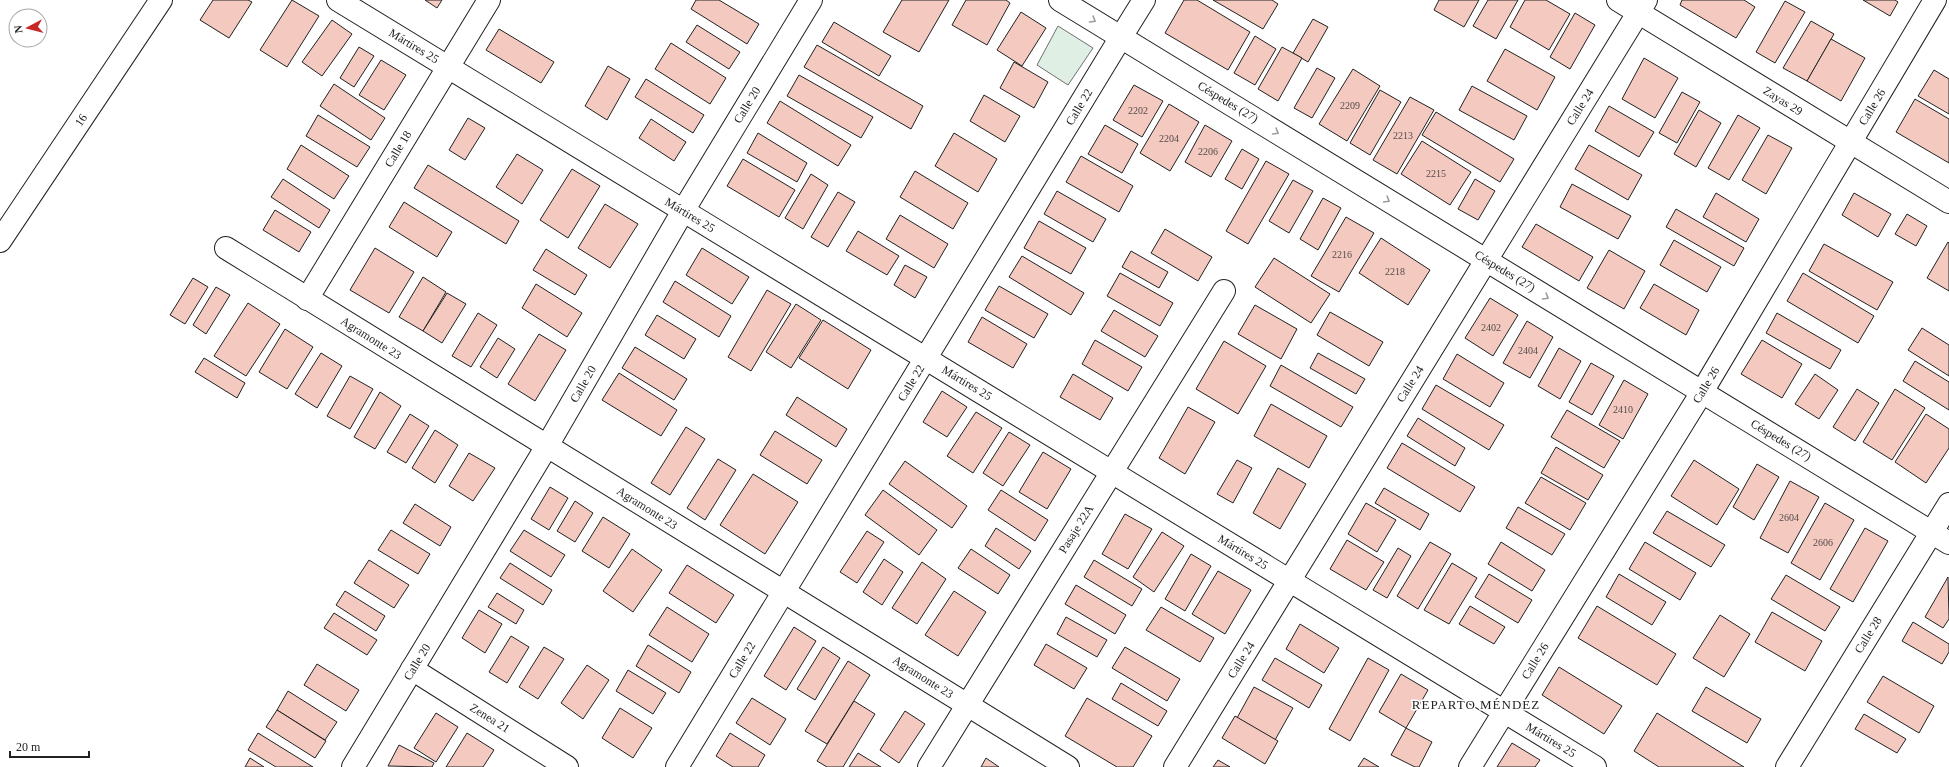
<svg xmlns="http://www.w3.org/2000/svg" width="1949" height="767" font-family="'Times New Roman',serif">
  <rect width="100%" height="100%" fill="#fff"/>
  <polygon fill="#e0efe3" stroke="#6f6f6f" points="1058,26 1093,48 1068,85 1037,65"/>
  <g fill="#f3c9c0" stroke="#222">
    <polygon points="213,0 248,0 252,2 229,38 200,20"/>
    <polygon points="292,0 319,16 287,67 260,50"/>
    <polygon points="425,0 442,0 437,8"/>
    <polygon points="696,0 719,0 759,24 747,44 691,9"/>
    <polygon points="902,0 949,0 919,52 883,32"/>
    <polygon points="966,0 1006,0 1010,3 987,45 952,25"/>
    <polygon points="1184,0 1197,0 1250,32 1228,70 1165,33"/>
    <polygon points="1213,0 1272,0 1278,4 1263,29"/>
    <polygon points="1439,0 1479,0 1464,27 1434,10"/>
    <polygon points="1488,0 1518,0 1496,39 1473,26"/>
    <polygon points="1525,0 1546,0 1570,14 1549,50 1510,27"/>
    <polygon points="1682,0 1744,0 1755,7 1736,38 1680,5"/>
    <polygon points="1863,0 1895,0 1898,2 1890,16"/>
    <polygon points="1785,1 1805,12 1775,63 1756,52"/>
    <polygon points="1021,12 1046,28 1022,66 997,50"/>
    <polygon points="1575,13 1595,25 1570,69 1550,57"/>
    <polygon points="1313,19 1328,27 1308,62 1293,53"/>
    <polygon points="332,20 352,34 322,76 302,62"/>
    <polygon points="1811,21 1834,34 1807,81 1783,68"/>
    <polygon points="834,22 891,56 879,76 822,42"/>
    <polygon points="697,25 740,52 729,69 686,42"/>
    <polygon points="499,29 554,62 541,83 486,50"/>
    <polygon points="1255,36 1276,49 1255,85 1234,73"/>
    <polygon points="1831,39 1865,58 1841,101 1807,81"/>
    <polygon points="671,43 726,78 710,104 655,69"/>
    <polygon points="817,45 923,106 911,129 804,67"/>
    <polygon points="359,47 374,56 354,87 340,78"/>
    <polygon points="1282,47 1302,58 1278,101 1258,89"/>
    <polygon points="1505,49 1555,77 1537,110 1487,81"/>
    <polygon points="1644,58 1678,78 1655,118 1622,99"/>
    <polygon points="381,60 406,75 384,110 359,95"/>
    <polygon points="1014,62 1048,82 1034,108 1000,88"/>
    <polygon points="608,66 630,79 607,120 585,106"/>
    <polygon points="1317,68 1335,78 1312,118 1294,108"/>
    <polygon points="1353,69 1380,86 1347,141 1319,124"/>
    <polygon points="1934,70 1949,79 1949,114 1918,96"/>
    <polygon points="799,75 873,117 861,138 787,96"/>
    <polygon points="646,79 704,115 693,133 635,97"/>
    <polygon points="334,84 385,118 371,140 320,106"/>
    <polygon points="1134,85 1163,101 1142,137 1113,120"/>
    <polygon points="1472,86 1527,116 1514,140 1459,110"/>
    <polygon points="1380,90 1401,102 1370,155 1350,143"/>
    <polygon points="1682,92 1700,102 1677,143 1659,133"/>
    <polygon points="984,95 1020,116 1005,142 970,121"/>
    <polygon points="1410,97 1434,110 1397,174 1373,160"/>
    <polygon points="1915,99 1949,119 1949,163 1896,132"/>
    <polygon points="780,101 851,145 838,166 767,123"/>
    <polygon points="1169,104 1199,122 1170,171 1140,153"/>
    <polygon points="1609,106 1654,132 1639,157 1595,131"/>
    <polygon points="1699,110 1721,123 1696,167 1674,154"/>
    <polygon points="1436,112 1514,159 1500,182 1422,135"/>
    <polygon points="318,115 370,147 357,167 306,136"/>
    <polygon points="1738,115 1760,128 1729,180 1708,168"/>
    <polygon points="468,118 485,128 465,160 449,150"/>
    <polygon points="651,119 686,142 674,161 639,138"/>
    <polygon points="1105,125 1138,144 1122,173 1088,154"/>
    <polygon points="1205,125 1232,141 1211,177 1185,162"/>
    <polygon points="758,133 807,163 797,182 747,153"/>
    <polygon points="954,133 997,159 978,192 935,166"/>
    <polygon points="1768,135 1792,148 1766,194 1742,180"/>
    <polygon points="1422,141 1471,172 1450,205 1401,174"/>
    <polygon points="301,145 349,176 334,199 287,169"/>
    <polygon points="1589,145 1642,175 1628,200 1575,169"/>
    <polygon points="1242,149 1259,159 1242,189 1225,179"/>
    <polygon points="517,154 543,170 522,204 496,187"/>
    <polygon points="1081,156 1133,186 1119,212 1066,182"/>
    <polygon points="743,159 795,190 779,217 727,186"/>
    <polygon points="1266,161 1289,174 1248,244 1226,231"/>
    <polygon points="428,165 519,221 506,244 414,188"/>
    <polygon points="572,169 600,186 568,238 540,220"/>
    <polygon points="915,171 968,203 953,229 900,197"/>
    <polygon points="811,174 828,185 803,229 785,218"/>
    <polygon points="283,179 330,210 319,228 271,197"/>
    <polygon points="1475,179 1495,191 1478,220 1458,209"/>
    <polygon points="1293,180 1313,191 1289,233 1269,221"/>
    <polygon points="1572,184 1631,216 1618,239 1560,207"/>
    <polygon points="1057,191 1106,219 1093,242 1044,214"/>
    <polygon points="838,192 855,202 828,247 811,237"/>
    <polygon points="1716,193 1759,219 1746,242 1703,217"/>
    <polygon points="1854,193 1891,214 1878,237 1842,215"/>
    <polygon points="1323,198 1341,208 1318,250 1300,239"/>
    <polygon points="404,202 452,232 437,257 389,227"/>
    <polygon points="605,204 638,224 610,268 578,248"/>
    <polygon points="1676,209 1744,248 1734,266 1666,227"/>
    <polygon points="275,210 311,232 299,252 263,230"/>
    <polygon points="1907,214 1927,226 1916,246 1895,234"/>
    <polygon points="900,215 948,244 934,268 886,239"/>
    <polygon points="1346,217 1374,233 1339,292 1311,276"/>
    <polygon points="1039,221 1086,248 1071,274 1024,248"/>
    <polygon points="1536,224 1593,257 1579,281 1522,247"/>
    <polygon points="1165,229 1212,257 1198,281 1151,253"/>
    <polygon points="858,231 899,256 887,275 846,251"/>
    <polygon points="1381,238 1430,270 1408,305 1359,273"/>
    <polygon points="1674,240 1721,267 1707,292 1660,265"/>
    <polygon points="1948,242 1949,243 1949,291 1927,278"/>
    <polygon points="1824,244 1893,282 1877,310 1809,271"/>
    <polygon points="375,248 414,272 389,313 350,290"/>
    <polygon points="702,248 749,277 732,304 686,275"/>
    <polygon points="546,249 587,275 575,295 533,270"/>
    <polygon points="1609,250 1645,271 1624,309 1587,288"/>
    <polygon points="1131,251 1168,272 1159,288 1122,267"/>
    <polygon points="1022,256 1084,293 1071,315 1009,277"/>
    <polygon points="1274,258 1330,294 1311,323 1255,287"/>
    <polygon points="905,265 927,277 915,298 894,285"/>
    <polygon points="1120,273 1173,303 1160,326 1107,296"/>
    <polygon points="1803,273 1874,316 1858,343 1787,301"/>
    <polygon points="423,277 446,292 423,331 399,317"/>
    <polygon points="193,278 208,287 185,324 170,315"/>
    <polygon points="675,281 731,316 719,337 663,302"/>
    <polygon points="536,284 582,313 567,337 522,308"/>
    <polygon points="1654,284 1699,310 1686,335 1640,308"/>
    <polygon points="999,286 1048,314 1034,338 985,310"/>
    <polygon points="216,287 230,295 206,334 193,325"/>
    <polygon points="767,290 791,304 751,371 728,357"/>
    <polygon points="447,293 466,304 442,343 423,331"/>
    <polygon points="1490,298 1518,315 1493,356 1465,338"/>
    <polygon points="248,303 280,324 246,376 214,356"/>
    <polygon points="796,304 821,320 791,368 766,352"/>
    <polygon points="1255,305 1297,329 1281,359 1238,334"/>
    <polygon points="1114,310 1158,336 1145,357 1101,331"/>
    <polygon points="1330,312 1383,342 1369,366 1317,335"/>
    <polygon points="478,313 497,325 471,367 452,356"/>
    <polygon points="1777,313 1841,350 1830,369 1766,333"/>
    <polygon points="657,315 696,339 684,359 645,335"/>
    <polygon points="982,317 1027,344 1013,368 968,342"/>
    <polygon points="823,320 871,350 848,389 799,358"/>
    <polygon points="1527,321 1553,337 1530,378 1503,363"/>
    <polygon points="1922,328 1949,345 1949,376 1908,350"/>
    <polygon points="285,329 313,347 287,389 259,372"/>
    <polygon points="539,334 566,350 535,401 508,384"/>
    <polygon points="498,338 515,349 497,378 480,367"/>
    <polygon points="1095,340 1142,367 1128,391 1082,364"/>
    <polygon points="1762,340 1802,364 1782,398 1741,374"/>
    <polygon points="1224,341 1266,366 1238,414 1196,389"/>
    <polygon points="635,347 687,379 674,400 622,368"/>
    <polygon points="1559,348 1581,361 1560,399 1538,386"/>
    <polygon points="321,353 342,366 317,408 295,394"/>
    <polygon points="1318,353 1365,379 1356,394 1310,368"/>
    <polygon points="1457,354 1504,383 1490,407 1443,379"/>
    <polygon points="204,358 245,383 237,398 195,372"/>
    <polygon points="1915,361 1949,382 1949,410 1903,381"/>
    <polygon points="1591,363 1614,376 1592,415 1569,402"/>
    <polygon points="1281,365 1353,407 1341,427 1270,386"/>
    <polygon points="619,373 677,410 661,436 602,400"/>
    <polygon points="1073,374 1113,398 1100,420 1060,397"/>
    <polygon points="1815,374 1838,390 1819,419 1795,404"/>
    <polygon points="350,376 373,389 350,429 327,416"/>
    <polygon points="1624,380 1648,394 1623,439 1599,425"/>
    <polygon points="1436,385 1504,425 1489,450 1422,409"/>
    <polygon points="1857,389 1879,403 1855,441 1833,427"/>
    <polygon points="1895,389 1925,408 1892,460 1863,442"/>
    <polygon points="942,391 967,407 947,437 923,422"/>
    <polygon points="380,392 401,406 375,449 354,437"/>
    <polygon points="797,397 847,429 836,447 786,415"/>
    <polygon points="1271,404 1327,436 1309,468 1254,436"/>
    <polygon points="1188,407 1215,422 1185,474 1159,458"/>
    <polygon points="1567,410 1620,441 1604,468 1551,437"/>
    <polygon points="976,412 1002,428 973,473 947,456"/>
    <polygon points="410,414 429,426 406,463 387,452"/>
    <polygon points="1926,414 1949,429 1949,448 1926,483 1895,462"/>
    <polygon points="1418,418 1465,448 1455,466 1407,436"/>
    <polygon points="686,427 705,439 670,495 651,483"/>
    <polygon points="435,430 458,445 435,483 412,468"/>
    <polygon points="775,431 822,460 807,484 760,455"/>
    <polygon points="1009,432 1030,445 1003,486 983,473"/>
    <polygon points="1402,443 1475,487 1460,512 1387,468"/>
    <polygon points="1556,447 1603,475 1588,500 1541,473"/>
    <polygon points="1043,452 1071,469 1047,509 1019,492"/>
    <polygon points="469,453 495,468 473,501 449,486"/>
    <polygon points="718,459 736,470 705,520 687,508"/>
    <polygon points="1237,460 1252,468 1233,503 1217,494"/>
    <polygon points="1694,460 1739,489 1717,525 1671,496"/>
    <polygon points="905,461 967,506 952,528 889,484"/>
    <polygon points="1757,464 1779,477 1754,520 1733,507"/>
    <polygon points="1278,468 1306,484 1280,529 1253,513"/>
    <polygon points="753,474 798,502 765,554 720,525"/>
    <polygon points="1541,477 1586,503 1570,530 1525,503"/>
    <polygon points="1790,481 1819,497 1788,553 1760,538"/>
    <polygon points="550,487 568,498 549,530 531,519"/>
    <polygon points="1384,488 1429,514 1420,530 1375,503"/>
    <polygon points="883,490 937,530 919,555 865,515"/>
    <polygon points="1001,490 1048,520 1035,541 988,510"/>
    <polygon points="575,501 593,513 575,542 557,531"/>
    <polygon points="1366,503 1396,520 1377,552 1348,534"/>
    <polygon points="1825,503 1854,520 1820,580 1791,563"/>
    <polygon points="415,504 451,527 440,546 403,523"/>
    <polygon points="1518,507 1565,534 1552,555 1506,528"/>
    <polygon points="1667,511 1725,545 1711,567 1653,533"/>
    <polygon points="1125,514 1152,529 1128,569 1102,554"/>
    <polygon points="603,517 630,534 609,568 582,551"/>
    <polygon points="996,528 1031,551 1019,569 985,546"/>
    <polygon points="1865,528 1888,541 1853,602 1830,589"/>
    <polygon points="391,530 430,554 418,574 378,550"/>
    <polygon points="524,530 565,555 551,577 510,551"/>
    <polygon points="867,531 884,542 857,583 840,572"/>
    <polygon points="1162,532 1184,546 1154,592 1133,577"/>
    <polygon points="1347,540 1384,562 1366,590 1330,569"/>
    <polygon points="1430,542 1451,554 1418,609 1397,596"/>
    <polygon points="1501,542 1545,570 1532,591 1488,564"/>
    <polygon points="1645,542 1696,573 1680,600 1629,569"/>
    <polygon points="1398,548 1411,556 1387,598 1373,590"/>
    <polygon points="632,549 662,570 633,612 603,591"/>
    <polygon points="971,549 1010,575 998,594 958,568"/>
    <polygon points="1191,554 1211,566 1185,611 1165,599"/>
    <polygon points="884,559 903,572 882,605 863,592"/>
    <polygon points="369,560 409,585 394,608 354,583"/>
    <polygon points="1094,560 1142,589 1132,606 1084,577"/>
    <polygon points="922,562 946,579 917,624 892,608"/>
    <polygon points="510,563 552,590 543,605 500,578"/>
    <polygon points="1452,563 1477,578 1449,624 1424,610"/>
    <polygon points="687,565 734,595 716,623 669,593"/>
    <polygon points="1218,571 1251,590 1225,634 1192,614"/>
    <polygon points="1489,574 1532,600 1518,623 1475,597"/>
    <polygon points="1619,574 1666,602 1652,625 1606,597"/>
    <polygon points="1786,575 1840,607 1825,631 1771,599"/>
    <polygon points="1948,577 1949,619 1943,628 1925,617"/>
    <polygon points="1076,585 1126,615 1115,634 1065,604"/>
    <polygon points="345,591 385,616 376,631 336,605"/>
    <polygon points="954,591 986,612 958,656 925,635"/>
    <polygon points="497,593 524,610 516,624 488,607"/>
    <polygon points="1470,606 1505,627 1494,644 1459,624"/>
    <polygon points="1597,606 1676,654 1657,685 1578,638"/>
    <polygon points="667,607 709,634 692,662 649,635"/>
    <polygon points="1161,607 1214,638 1200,662 1146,630"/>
    <polygon points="479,610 502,624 485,653 462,638"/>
    <polygon points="1772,612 1822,641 1805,671 1755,642"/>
    <polygon points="334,613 377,640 367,655 324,628"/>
    <polygon points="1720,615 1750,634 1724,677 1693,658"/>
    <polygon points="1066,617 1107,640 1097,657 1057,634"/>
    <polygon points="1913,622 1949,644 1949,652 1942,664 1902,641"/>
    <polygon points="1300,624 1339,648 1324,673 1286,649"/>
    <polygon points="794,627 816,641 786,690 764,676"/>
    <polygon points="511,636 529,647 507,683 489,672"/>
    <polygon points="1046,644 1087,668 1074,689 1034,665"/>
    <polygon points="648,645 691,672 679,693 636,666"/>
    <polygon points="544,647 564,659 538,699 519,687"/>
    <polygon points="823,647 840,658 815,700 797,689"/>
    <polygon points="1125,647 1180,679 1167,701 1112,668"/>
    <polygon points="1275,658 1322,685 1309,708 1262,680"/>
    <polygon points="1368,658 1389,670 1350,741 1329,729"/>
    <polygon points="848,661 870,675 827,744 805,731"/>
    <polygon points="317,664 359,690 346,711 304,685"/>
    <polygon points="587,665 609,680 583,719 561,703"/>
    <polygon points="1559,667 1622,706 1604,734 1542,695"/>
    <polygon points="628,670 666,693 653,714 616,691"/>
    <polygon points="1401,674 1428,690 1406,728 1379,712"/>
    <polygon points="1883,676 1934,706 1919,733 1867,702"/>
    <polygon points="1121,683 1167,711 1158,726 1112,699"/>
    <polygon points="1254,687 1293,708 1275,740 1237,718"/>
    <polygon points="1706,687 1761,719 1747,743 1692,711"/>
    <polygon points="288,691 337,722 325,740 277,710"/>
    <polygon points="752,698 786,719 770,745 736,723"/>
    <polygon points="1087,698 1152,736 1133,767 1117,767 1065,736"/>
    <polygon points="854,701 875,714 843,767 827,767 817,761"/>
    <polygon points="620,708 652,728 633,758 602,738"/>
    <polygon points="277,710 326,741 315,758 266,727"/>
    <polygon points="905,711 925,724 899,763 880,750"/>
    <polygon points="436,713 458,727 436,762 414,748"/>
    <polygon points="1657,713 1744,767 1659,767 1634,751"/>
    <polygon points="1864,714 1906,739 1897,753 1855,729"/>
    <polygon points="1235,716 1278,741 1265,764 1222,738"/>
    <polygon points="1406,728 1432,742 1419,767 1415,767 1391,755"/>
    <polygon points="258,733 313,767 276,767 248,750"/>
    <polygon points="467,733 494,750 483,767 446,767"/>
    <polygon points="730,733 765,755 758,767 733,767 716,756"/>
    <polygon points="1512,743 1540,760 1535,767 1497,767"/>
    <polygon points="399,745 434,763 432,767 388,766"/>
    <polygon points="858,753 881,767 849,767"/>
    <polygon points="250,758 264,767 245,767"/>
    <polygon points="986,758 999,767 981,767"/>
    <polygon points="1364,758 1379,767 1358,767"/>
    <polygon points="1218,760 1230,767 1213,767"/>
  </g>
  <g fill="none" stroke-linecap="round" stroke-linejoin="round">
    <defs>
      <g id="minor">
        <polyline points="338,0 1595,767"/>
        <polyline points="0,241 161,0"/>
        <polyline points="226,248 1068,767"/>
        <polyline points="307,299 489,0"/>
        <polyline points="412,669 567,767"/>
        <polyline points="677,767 1121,37"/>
        <polyline points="929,767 1224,291"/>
        <polyline points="1175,767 1646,0"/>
        <polyline points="1470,767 1702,392"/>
        <polyline points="1787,767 1949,504"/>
      </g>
      <g id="tertiary">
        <polyline points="1618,0 1949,202"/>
        <polyline points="1121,37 1144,0"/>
        <polyline points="1702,392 1935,0"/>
        <polyline points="353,767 547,446 683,211 811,0"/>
      </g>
      <polyline id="primary" points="1060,0 1949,543"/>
    </defs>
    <use href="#minor" stroke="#222" stroke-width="24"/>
    <use href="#tertiary" stroke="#222" stroke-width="24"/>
    <use href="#primary" stroke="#222" stroke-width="24"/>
    <use href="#minor" stroke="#fff" stroke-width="22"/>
    <use href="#tertiary" stroke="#fff" stroke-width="22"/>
    <use href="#primary" stroke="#fff" stroke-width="22"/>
  </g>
  <defs><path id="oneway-chevron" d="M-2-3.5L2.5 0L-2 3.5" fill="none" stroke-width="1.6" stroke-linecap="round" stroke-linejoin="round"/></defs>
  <g stroke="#9c9c9c">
    <use href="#oneway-chevron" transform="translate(1093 20) rotate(31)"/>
    <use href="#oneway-chevron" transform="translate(1276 132) rotate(31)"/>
    <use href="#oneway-chevron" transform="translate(1387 200) rotate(31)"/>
    <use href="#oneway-chevron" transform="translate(1546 297) rotate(31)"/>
  </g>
  <g text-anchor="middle" stroke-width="3" stroke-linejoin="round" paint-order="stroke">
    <g font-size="10" fill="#564c4a">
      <text x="1350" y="109">2209</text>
      <text x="1138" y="114">2202</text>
      <text x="1403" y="139">2213</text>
      <text x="1169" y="142">2204</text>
      <text x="1208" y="155">2206</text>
      <text x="1436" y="177">2215</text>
      <text x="1342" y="258">2216</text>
      <text x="1395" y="275">2218</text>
      <text x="1491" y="331">2402</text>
      <text x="1528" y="354">2404</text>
      <text x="1623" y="413">2410</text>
      <text x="1789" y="521">2604</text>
      <text x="1823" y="546">2606</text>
    </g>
    <g font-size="12" fill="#222" stroke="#fff">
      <text transform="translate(414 46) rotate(31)" y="4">Mártires 25</text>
      <text transform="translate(1783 101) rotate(32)" y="4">Zayas 29</text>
      <text transform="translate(1228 102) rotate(31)" y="4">Céspedes (27)</text>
      <text transform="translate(747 105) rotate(-59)" y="4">Calle 20</text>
      <text transform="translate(1079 107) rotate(-59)" y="4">Calle 22</text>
      <text transform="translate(1580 107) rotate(-58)" y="4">Calle 24</text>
      <text transform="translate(1872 107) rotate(-59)" y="4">Calle 26</text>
      <text transform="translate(81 120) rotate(-56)" y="4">16</text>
      <text transform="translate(398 149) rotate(-59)" y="4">Calle 18</text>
      <text transform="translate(690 215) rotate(31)" y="4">Mártires 25</text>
      <text transform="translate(1505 271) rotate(31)" y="4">Céspedes (27)</text>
      <text transform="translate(371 338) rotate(32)" y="4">Agramonte 23</text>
      <text transform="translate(911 383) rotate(-59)" y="4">Calle 22</text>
      <text transform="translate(967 383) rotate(31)" y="4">Mártires 25</text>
      <text transform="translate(583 384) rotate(-60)" y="4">Calle 20</text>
      <text transform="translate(1410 384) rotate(-58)" y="4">Calle 24</text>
      <text transform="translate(1706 385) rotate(-59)" y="4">Calle 26</text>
      <text transform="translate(1781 440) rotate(31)" y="4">Céspedes (27)</text>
      <text transform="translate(647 508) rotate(32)" y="4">Agramonte 23</text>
      <text transform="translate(1076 529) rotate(-58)" y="4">Pasaje 22A</text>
      <text transform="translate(1243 552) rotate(31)" y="4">Mártires 25</text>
      <text transform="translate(1868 635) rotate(-58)" y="4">Calle 28</text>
      <text transform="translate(742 660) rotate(-59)" y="4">Calle 22</text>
      <text transform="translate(1241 660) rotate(-58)" y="4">Calle 24</text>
      <text transform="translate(1535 661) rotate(-58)" y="4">Calle 26</text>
      <text transform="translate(417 662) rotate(-59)" y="4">Calle 20</text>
      <text transform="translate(923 677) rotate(32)" y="4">Agramonte 23</text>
      <text transform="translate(490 718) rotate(32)" y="4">Zenea 21</text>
      <text transform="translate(1551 740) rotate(31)" y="4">Mártires 25</text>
    </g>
    <g font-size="13" letter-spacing="1" fill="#222" stroke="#fff">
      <text x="1476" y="709">REPARTO MÉNDEZ</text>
    </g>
  </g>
  <g transform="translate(28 28) rotate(263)"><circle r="19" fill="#ffffff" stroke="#a7a7a7"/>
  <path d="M0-3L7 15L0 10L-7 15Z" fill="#c62828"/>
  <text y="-6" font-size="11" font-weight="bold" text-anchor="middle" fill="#222222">N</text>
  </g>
  <path d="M10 751v6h79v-6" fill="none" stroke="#222222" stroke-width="2"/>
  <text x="16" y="751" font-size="12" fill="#222222" stroke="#ffffff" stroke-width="3" paint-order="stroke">20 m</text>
</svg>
